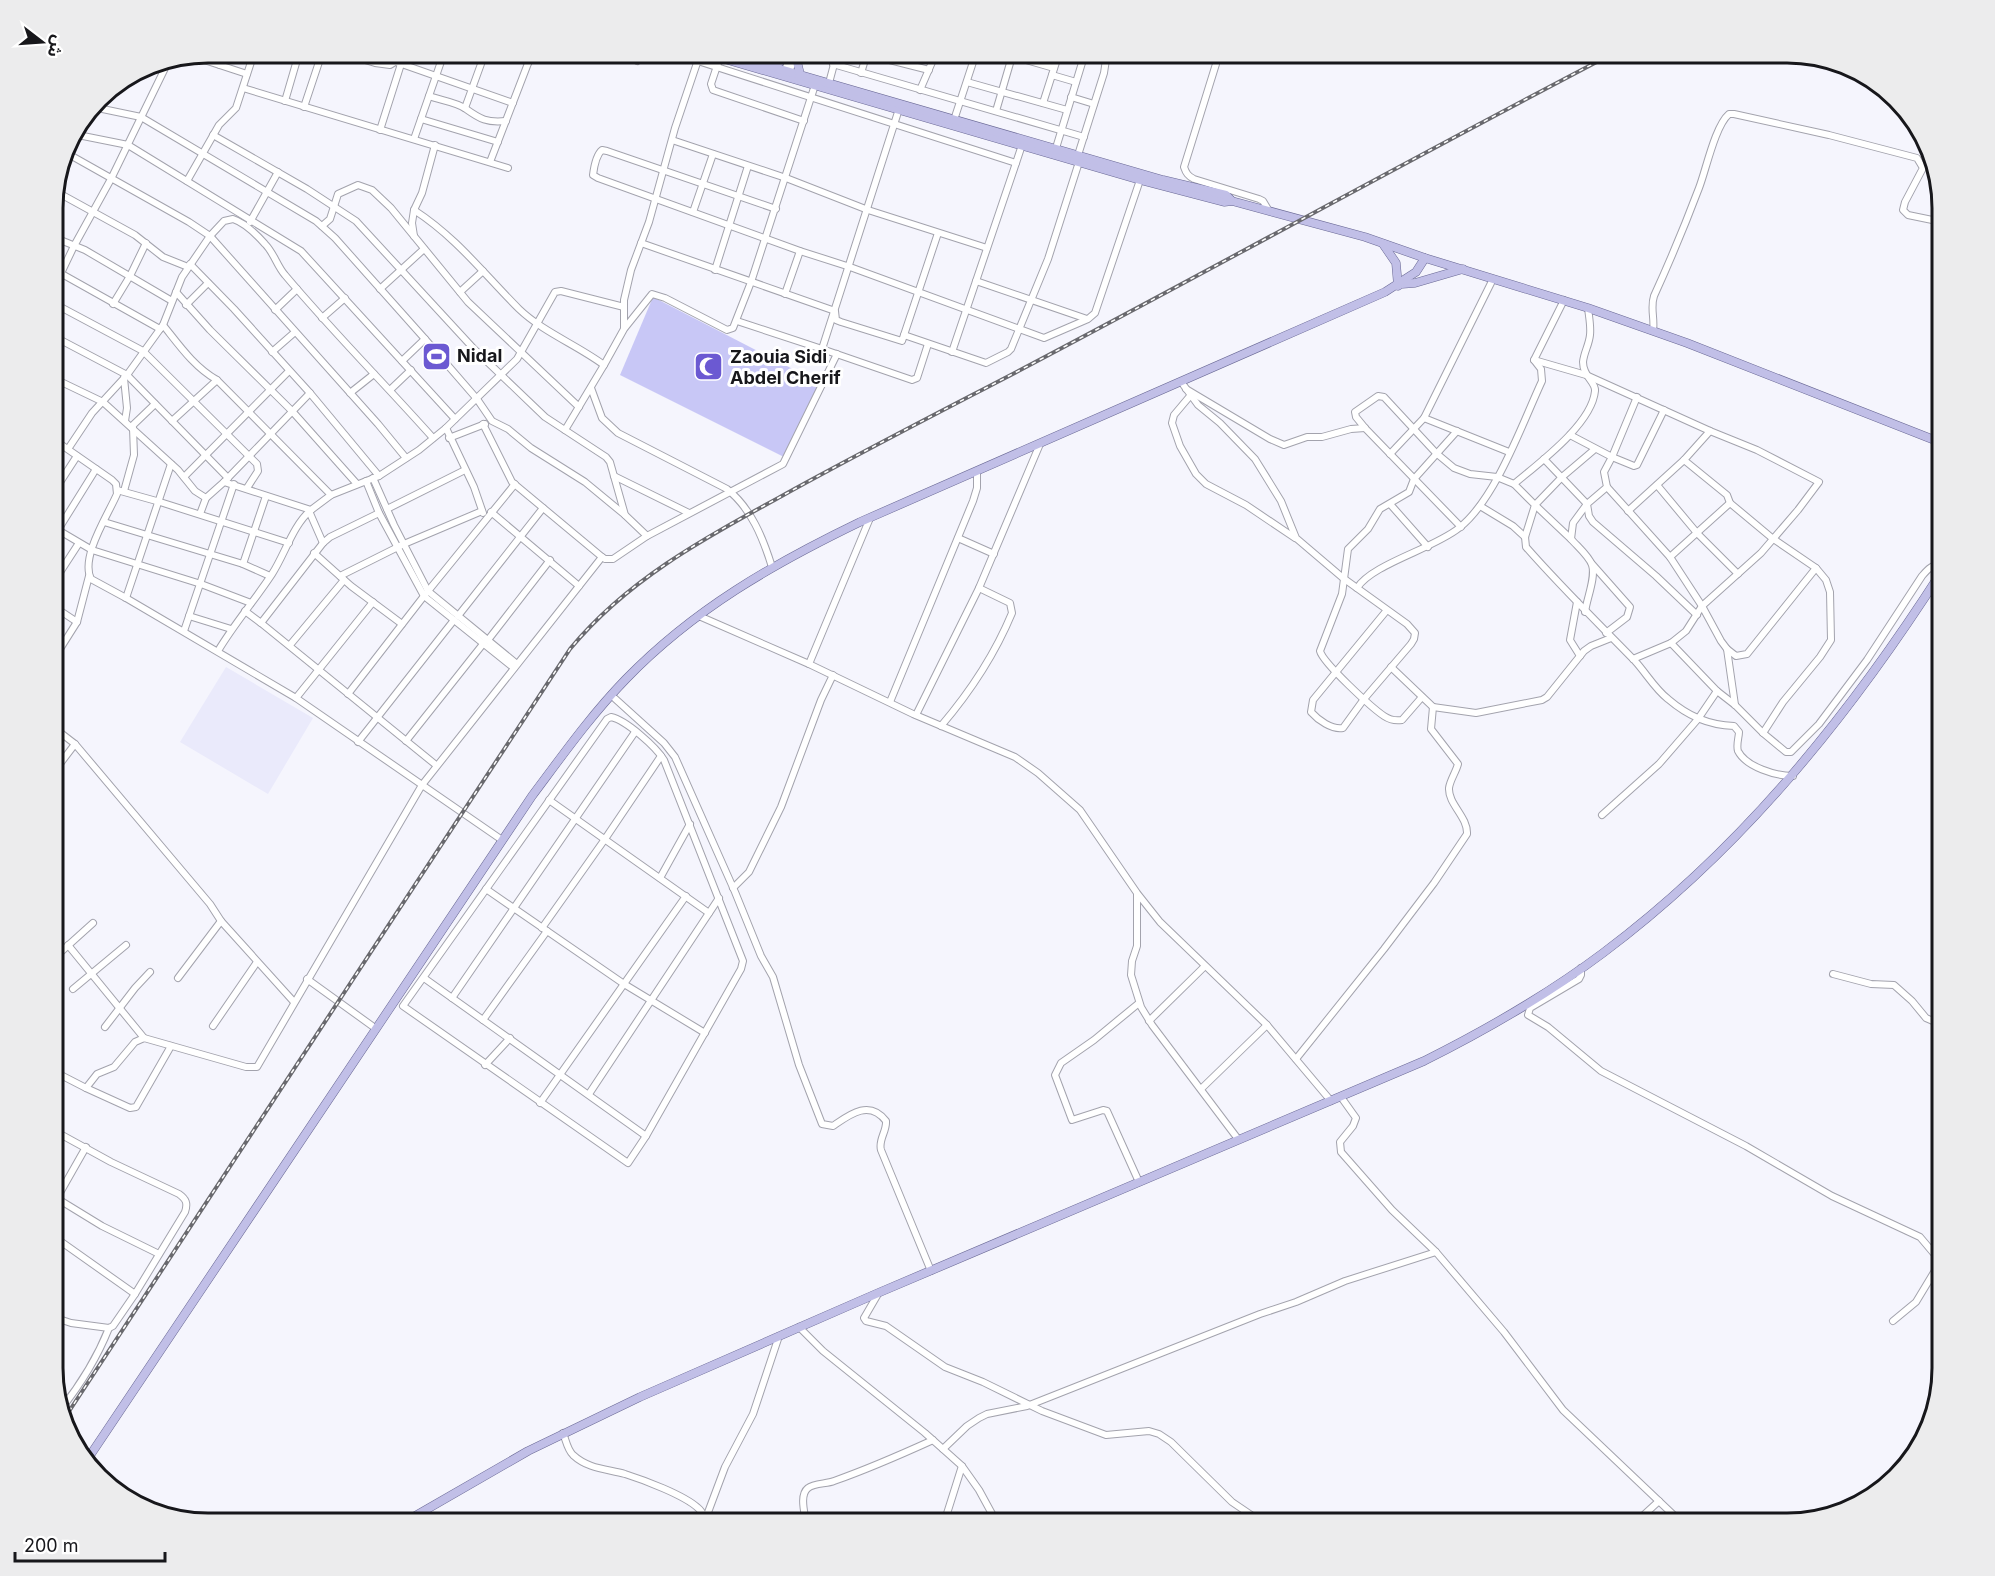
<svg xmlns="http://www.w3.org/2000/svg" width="1995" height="1576" font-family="Inter,'Noto Sans Arabic',sans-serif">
  <rect width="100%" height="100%" fill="#f5f5fd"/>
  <polygon fill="#eaeafb" points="226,667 313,718 268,794 180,742"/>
  <polygon fill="#c8c7f6" points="653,297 820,383 784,457 620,375"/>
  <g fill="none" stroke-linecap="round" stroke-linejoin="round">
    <defs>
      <g id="minor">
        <polyline points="354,53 355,57 375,63 390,65 410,53"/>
        <polyline points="502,53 529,62"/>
        <polyline points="673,53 1016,163 1022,145"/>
        <polyline points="862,53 929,70"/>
        <polyline points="989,53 1011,59"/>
        <path d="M1202,53l13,5 1,6 -32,103c2,6 4,9 10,12l65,20 4,2 6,10"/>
        <polyline points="192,56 247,74"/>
        <polyline points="1012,56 1054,68"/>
        <polyline points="720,57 711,84 713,90 804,121"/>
        <polyline points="637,61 640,53"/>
        <polyline points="396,62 513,103"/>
        <polyline points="833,64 1084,137"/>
        <polyline points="220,65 223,53"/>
        <polyline points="861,73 867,53"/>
        <polyline points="789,74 795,53"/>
        <polyline points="784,75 790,53"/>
        <polyline points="1052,75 1076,82"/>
        <polyline points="967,82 1067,110"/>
        <polyline points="829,83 837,53"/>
        <polyline points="243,88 508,168"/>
        <polyline points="920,90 936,53"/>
        <path d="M429,96c10,4 28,6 37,13 14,10 21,14 40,12"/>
        <polyline points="1071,97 1094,104"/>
        <polyline points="285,101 299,53"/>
        <polyline points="1043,103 1059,53"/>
        <polyline points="93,107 141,117 316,221 335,238 425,339 477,399 492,421 508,429 531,448 585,482 625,515"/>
        <polyline points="304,107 322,53"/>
        <polyline points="465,108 485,53"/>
        <polyline points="996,111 1013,53"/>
        <polyline points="421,119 498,142"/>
        <polyline points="953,123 976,53"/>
        <polyline points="380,130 401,64"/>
        <polyline points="73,134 128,145 301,251 455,419"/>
        <polyline points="213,135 307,189 356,221 474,349 545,417 606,457 610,462 625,515 647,536"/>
        <polyline points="414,139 444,53"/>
        <polyline points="672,140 786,178 868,210 987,248"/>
        <path d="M435,145l-13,48 -8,17c43,28 69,63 105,99 24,23 58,36 85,56l-39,65"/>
        <polyline points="1056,148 1085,53"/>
        <polyline points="70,155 189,222 210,236 378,424 406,458"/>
        <polyline points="1078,155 1104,73 1107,53"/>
        <polyline points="490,162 532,53"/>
        <polyline points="187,181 219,125 236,108 254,53"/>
        <polyline points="55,191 135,235 163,257 188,267"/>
        <path d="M776,209l-169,-58 -5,-1c-6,5 -8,17 -9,25l5,3 202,73 50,16 194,71 44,-19 7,-6 45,-133"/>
        <polyline points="693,212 713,154"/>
        <polyline points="250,222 278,172"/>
        <polyline points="322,226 330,219 338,194 358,185 372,190 391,208 468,302 579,407"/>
        <polyline points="414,236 412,223 414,210"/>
        <polyline points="53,237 85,250 172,301"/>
        <polyline points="641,243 835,311 836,320 841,322 902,341 904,335 986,363 1008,352 1011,349 1048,259 1079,162"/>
        <polyline points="190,264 234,309 310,393 224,482 206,498 200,514"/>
        <polyline points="53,269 160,329"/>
        <polyline points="715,270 748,166"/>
        <polyline points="1493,279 1424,418 1509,452"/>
        <polyline points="976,281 1087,319"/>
        <polyline points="380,289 424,249"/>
        <polyline points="53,290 74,246 111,179 169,60"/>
        <polyline points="176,292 210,330 292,411 357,484"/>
        <polyline points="460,292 483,271"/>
        <polyline points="785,294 800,251"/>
        <polyline points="53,303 143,351 257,464 258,471 247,488"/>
        <polyline points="113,304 130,276 146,243"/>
        <polyline points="186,305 208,283"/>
        <polyline points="275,310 297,289"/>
        <polyline points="322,318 345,298"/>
        <polyline points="737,321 822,349 912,380 917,378 928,344"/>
        <path d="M163,325c16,20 31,42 54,55l114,115"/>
        <polyline points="624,328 624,300 631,270 649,222 675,128 698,60"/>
        <path d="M1653,331c2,-12 -3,-23 1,-35 16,-35 31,-71 45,-108 7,-18 16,-62 30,-74h5l95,21 88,23 6,10 -18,34 -2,8 5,5 34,7"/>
        <polyline points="904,335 938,233"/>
        <polyline points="53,336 127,375 228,478"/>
        <polyline points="822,349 899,109"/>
        <polyline points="272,352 295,332"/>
        <polyline points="952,352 1016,163"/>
        <polyline points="1534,360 1586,375 1710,431 1757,450 1819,482 1798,510 1761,553 1702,606 1686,631 1671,643 1633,659"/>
        <polyline points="402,361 425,339"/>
        <polyline points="604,365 624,329 652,294 665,298 727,330 733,328 751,282 815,85"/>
        <polyline points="53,378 103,402 178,470 195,491 206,498"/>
        <polyline points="124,378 127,408 125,421"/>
        <path d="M1182,383l16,22 22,18 35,36 26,42 15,37 47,40 64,46 8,9 -1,6 -3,5 -47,55 -21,29c-11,2 -25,-8 -32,-16l2,-12 74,-90"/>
        <path d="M591,388l11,30 16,15 109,56c24,19 36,49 45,78"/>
        <polyline points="1186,389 1270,439 1284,445 1307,437 1322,437 1351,429 1365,428"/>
        <polyline points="390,390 411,370"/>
        <polyline points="310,393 379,476"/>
        <polyline points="350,393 374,374"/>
        <polyline points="1190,396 1174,415 1172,423 1180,446 1196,474 1206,484 1246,505 1295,538"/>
        <polyline points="1637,397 1612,457 1634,466 1637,465 1664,410"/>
        <polyline points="172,421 217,380"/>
        <polyline points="483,424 512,482 602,557 605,559 613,559 647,536 783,464 837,354"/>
        <polyline points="131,427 155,404"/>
        <polyline points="446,428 474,487 483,513"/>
        <polyline points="1570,435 1612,457 1604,472 1607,487 1587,504 1589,516 1593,522 1656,576 1697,615"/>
        <polyline points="449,438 485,424"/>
        <path d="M53,439l59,41 4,4 1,10c-9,21 -37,63 -26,85l35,19 170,100 206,142"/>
        <path d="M68,449l24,-36 35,-38 36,-50 19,-48 28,-41 14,-15 9,-2c12,4 24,16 32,25 9,9 12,22 20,31 47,56 99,108 148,163"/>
        <polyline points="1390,454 1424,418"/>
        <path d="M1544,459l43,45 -14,19 -2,16c6,7 18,17 21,26 4,12 -5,33 -7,47"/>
        <polyline points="1684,460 1727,495 1730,503 1772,538 1816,568 1826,580 1830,592 1831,640 1820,657 1783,702 1763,733"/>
        <polyline points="614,476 689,513"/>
        <polyline points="184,477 289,371"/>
        <polyline points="373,478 394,525 428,591 517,664"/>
        <polyline points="366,481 379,513 424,596 514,668"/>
        <polyline points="224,482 311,510 331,495 379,476 419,450 446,428 517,359 555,292 561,291 624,307"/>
        <path d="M1514,484l21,21 -10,32 1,10c35,40 72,76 109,114 11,12 20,28 33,38 20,17 40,26 66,27l5,6c0,5 -3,13 -1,19 8,16 38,25 55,25"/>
        <polyline points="1657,485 1697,533 1738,574"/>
        <polyline points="1607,487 1670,557 1702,606 1721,641 1727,649 1735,705"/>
        <polyline points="117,490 160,502 289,543"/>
        <polyline points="124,491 134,455 133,428"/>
        <polyline points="53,493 77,456"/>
        <polyline points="1390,504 1428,547"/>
        <polyline points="1480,506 1513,526 1525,537"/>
        <polyline points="387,509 465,470"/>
        <polyline points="309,511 323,543"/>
        <polyline points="1628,511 1684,460 1710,431"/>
        <polyline points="491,512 579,586"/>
        <polyline points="104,522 243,564 270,576"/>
        <polyline points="53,527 92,550 201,584 251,603"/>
        <path d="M1461,527l-96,-99 -9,-11 -1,-5 23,-16 6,1 52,56 18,15 16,6 27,3 17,7c25,-21 78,-60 81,-93 1,-9 -12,-14 -12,-29 1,-10 6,-17 7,-27 1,-9 -1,-18 -2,-27"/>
        <polyline points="53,538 96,469"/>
        <polyline points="958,538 994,554"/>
        <polyline points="1571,539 1535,505 1562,477 1595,449"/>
        <polyline points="314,553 351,586 402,624"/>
        <polyline points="1670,557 1730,503"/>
        <polyline points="243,564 266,496"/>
        <polyline points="1592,564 1630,607 1627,617 1606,633"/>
        <polyline points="340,576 404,544 482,511"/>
        <polyline points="53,583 79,543"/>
        <path d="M1357,588c15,-24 76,-39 102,-60 37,-29 63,-104 83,-147l-1,-12 -7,-9 30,-60"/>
        <polyline points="126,598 171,464"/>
        <polyline points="1577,602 1570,640 1580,656"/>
        <polyline points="53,606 77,622"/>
        <polyline points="245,611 261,623 323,543 330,537 379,513"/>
        <polyline points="189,616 231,629"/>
        <polyline points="458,616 543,508"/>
        <polyline points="699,616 809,664 913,714 1015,757 1038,773 1080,810 1137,893 1160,922 1267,1025 1331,1101"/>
        <polyline points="261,623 436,765"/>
        <polyline points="184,631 234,484"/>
        <polyline points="488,640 550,560"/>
        <path d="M1671,643l46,48 18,14 28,28 23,19h5l28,-28 48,-64 55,-84c6,-7 11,-12 20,-12"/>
        <polyline points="290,645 344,580"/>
        <polyline points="1727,649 1736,656 1747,654 1816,568"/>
        <path d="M218,651c16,-27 37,-51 54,-77 13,-20 21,-49 39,-64"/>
        <polyline points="53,660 77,622 89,576"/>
        <polyline points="809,664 870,518"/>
        <polyline points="1391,667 1433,707 1476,713 1542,700 1547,697 1584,651 1591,646 1611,638"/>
        <polyline points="348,694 424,596 515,484"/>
        <path d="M611,695l53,48 11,14 60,135 26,64 12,21 26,88 23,59 11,2c16,-11 36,-27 53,-5 1,10 -8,19 -5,29l50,121"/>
        <path d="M1422,697l-20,23c-6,1 -12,0 -18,-4 -12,-8 -61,-53 -64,-65l22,-57 6,-45 20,-20 12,-20 29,-17 5,-13 43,-48"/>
        <polyline points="296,698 373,602"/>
        <polyline points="890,702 973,501 977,488 977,472"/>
        <polyline points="916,715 979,588 1040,444"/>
        <path d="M611,717c15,3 45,30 53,43l79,201 -2,8 -95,167 -18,27 -225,-157 204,-287z"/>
        <path d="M941,726c29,-34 54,-72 71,-113l-2,-10 -31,-15"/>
        <polyline points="53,727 75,744 210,904 221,921 294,1002"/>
        <polyline points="406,741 483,644"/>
        <polyline points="358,742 454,620"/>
        <polyline points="53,773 75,744"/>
        <polyline points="549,800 709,913"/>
        <polyline points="1602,815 1659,764 1698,719 1717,691"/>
        <polyline points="660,878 690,824"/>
        <polyline points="733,888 749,872 781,807 821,700 833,675"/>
        <polyline points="486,889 624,984 705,1033"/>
        <polyline points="1137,894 1137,946 1132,961 1131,975 1141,1007 1152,1025 1238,1139"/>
        <polyline points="542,928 605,839 661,756"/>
        <polyline points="68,945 144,1038"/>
        <polyline points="53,959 93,923"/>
        <polyline points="1581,968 1581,975 1579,979 1530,1008 1528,1015 1548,1027 1601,1071 1746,1146 1832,1196 1920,1237 1936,1256 1942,1259"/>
        <polyline points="1833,974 1871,984 1894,985 1912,1001 1926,1018 1942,1025"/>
        <polyline points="178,978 221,921"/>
        <polyline points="424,978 646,1136"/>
        <polyline points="307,979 375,1028"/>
        <polyline points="73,989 126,945"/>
        <polyline points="452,998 635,732"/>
        <polyline points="483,1020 547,931"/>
        <polyline points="1149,1021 1205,966"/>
        <polyline points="213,1026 257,962"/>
        <polyline points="105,1027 135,988 150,972"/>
        <path d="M1296,1059l88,-110 50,-66 33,-49c1,-17 -19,-30 -18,-46 1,-8 7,-16 9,-24l-27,-35 2,-22"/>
        <polyline points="485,1065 510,1038"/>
        <polyline points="53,1071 86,1088 97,1074 114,1067 135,1042 144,1038 246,1067 257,1067 422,785 602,557"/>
        <polyline points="86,1088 130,1108 136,1107 171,1046"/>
        <polyline points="1201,1089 1267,1025"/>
        <polyline points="589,1094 719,898"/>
        <polyline points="1341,1097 1356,1118 1353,1126 1340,1142 1341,1152 1392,1210 1436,1252 1504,1332 1563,1410 1682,1523"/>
        <polyline points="540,1103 686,896"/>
        <polyline points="1139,1182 1107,1111 1103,1110 1072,1120 1055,1075 1061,1063 1094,1040 1139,1003"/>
        <polyline points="53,1196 102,1226 159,1254"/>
        <polyline points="57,1198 86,1147"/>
        <path d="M53,1236l82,58 50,-82c3,-9 1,-13 -6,-18l-68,-32 -51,-28c-11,-15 8,-33 -7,-56"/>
        <polyline points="878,1294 864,1318 866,1321 886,1326 945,1367 983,1382 1042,1411 1106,1435 1149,1431 1159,1434 1171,1442 1232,1502 1263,1523"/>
        <polyline points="53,1317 71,1323 109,1328 113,1326 135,1294"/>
        <polyline points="1893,1321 1916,1302 1942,1259"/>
        <polyline points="799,1327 823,1351 925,1433 962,1466 979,1490 997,1523"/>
        <path d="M61,1409c20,-25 36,-51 48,-81"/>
        <path d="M563,1433c3,7 4,16 10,22 15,14 34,14 52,19 19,6 59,21 73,34 4,3 6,8 8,12"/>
        <polyline points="943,1449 967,1426 979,1418 987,1414 1027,1406 1260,1314 1296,1302 1345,1281 1436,1252"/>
        <polyline points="704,1523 725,1467 753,1414 779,1336"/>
        <path d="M806,1523c-1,-9 -7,-28 2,-35 6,-5 19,-4 26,-7 34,-12 66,-26 99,-41"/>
        <polyline points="944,1523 962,1466"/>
        <polyline points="1635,1523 1659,1501"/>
      </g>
      <g id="major">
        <polyline points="704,53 1140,180 1224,202 1232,201 1365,237 1425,258 1588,308 1687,343 1942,443"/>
        <polyline points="724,53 1163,180 1226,195 1232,201"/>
        <polyline points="795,53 800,74"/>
        <polyline points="774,67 790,53"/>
        <polyline points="1383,244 1396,263 1398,286"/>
        <polyline points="1402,284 1415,283 1463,269"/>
        <path d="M87,1460l445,-664c30,-40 59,-81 94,-117 68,-70 147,-115 234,-157l525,-230 31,-20 9,-14"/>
        <path d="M403,1523l125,-72 112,-54 238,-104 546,-232c62,-31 123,-66 179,-108 139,-104 246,-237 339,-382"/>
      </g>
    </defs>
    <use href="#minor" stroke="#a3a3ad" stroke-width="8"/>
    <use href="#major" stroke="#6a6995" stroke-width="9"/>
    <use href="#minor" stroke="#fff" stroke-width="6"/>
    <use href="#major" stroke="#c1bfe7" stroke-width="8"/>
    <defs>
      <path id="rail" d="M64,1419l506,-770c57,-69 133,-110 210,-152 74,-41 150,-80 225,-119 204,-107 405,-219 609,-325"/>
    </defs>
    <use href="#rail" stroke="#69696e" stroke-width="4"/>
    <use href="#rail" stroke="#fff" stroke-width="1.5" stroke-dasharray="4.5" stroke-linecap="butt"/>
  </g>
  <defs>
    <symbol id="stadium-square" viewBox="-11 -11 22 22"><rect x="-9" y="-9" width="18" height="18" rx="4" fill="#6b59d2" stroke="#fff"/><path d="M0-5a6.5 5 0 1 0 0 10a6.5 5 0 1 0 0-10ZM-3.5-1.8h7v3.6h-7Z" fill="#fff"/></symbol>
    <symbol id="mosque-square" viewBox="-11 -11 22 22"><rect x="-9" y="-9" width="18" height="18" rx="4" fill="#6b59d2" stroke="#fff"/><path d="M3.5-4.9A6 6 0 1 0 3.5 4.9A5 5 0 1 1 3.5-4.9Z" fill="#fff"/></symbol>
  </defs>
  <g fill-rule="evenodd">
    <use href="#stadium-square" x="420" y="340" width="33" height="33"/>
    <use href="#mosque-square" x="692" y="350" width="33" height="33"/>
  </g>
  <g text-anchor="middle" stroke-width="6" stroke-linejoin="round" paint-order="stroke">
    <g font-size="18" font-weight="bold" fill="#17171b" stroke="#fff" text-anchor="start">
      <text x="457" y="362">Nidal</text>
      <text x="730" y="363">Zaouia Sidi<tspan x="730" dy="21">Abdel Cherif</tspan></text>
    </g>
  </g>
  <path d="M0 0H1995V1576H0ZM208 63H1787A145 145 0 0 1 1932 208V1368A145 145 0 0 1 1787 1513H208A145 145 0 0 1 63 1368V208A145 145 0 0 1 208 63Z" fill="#ececed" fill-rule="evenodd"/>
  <path fill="none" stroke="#17171b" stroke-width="3" d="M208 63H1787A145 145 0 0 1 1932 208V1368A145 145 0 0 1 1787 1513H208A145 145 0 0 1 63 1368V208A145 145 0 0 1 208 63Z"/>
  <g transform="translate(42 42) rotate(107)" stroke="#ffffff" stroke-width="4.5" paint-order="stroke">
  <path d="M0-4.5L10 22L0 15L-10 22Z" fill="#17171b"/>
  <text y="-9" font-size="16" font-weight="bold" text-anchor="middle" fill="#17171b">ش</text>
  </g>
  <path d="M15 1552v9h150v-9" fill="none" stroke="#17171b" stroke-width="3"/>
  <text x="24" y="1552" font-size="18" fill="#17171b" stroke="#ffffff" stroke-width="4.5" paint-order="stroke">200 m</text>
</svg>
